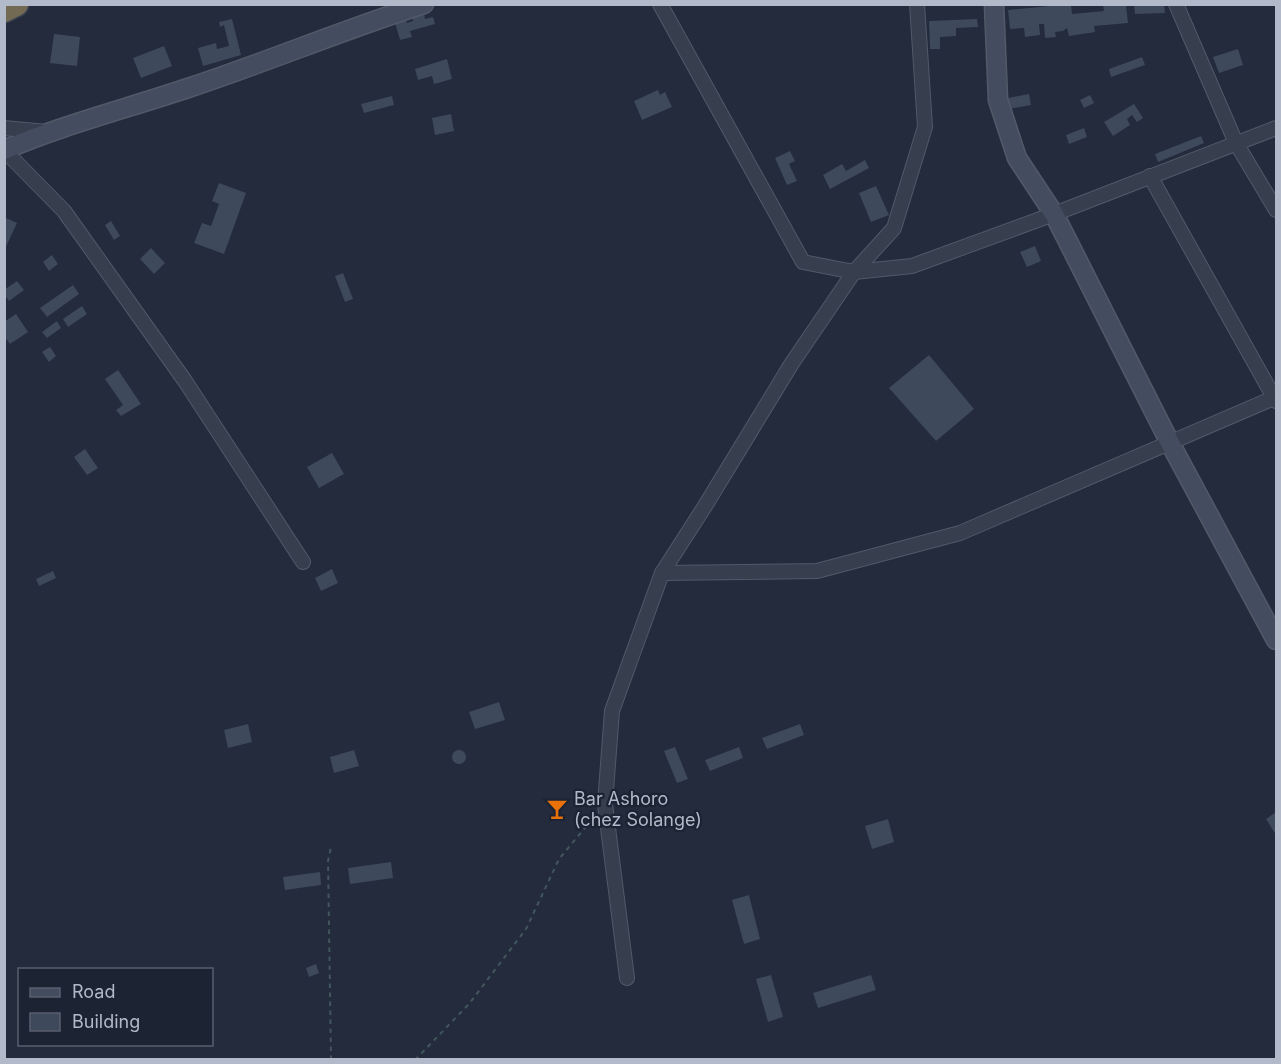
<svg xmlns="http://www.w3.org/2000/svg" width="1281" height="1064" font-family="Inter,sans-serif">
  <rect width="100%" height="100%" fill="#232b3d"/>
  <g fill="#3e495c">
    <polygon points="1071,4 1072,14 1104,11 1103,5 1126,5 1128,23 1094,26 1095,32 1069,36 1067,28 1063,31 1055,32 1056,37 1045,38 1044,24 1039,24 1040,35 1025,37 1024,28 1010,29 1008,10"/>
    <polygon points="1134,4 1164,4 1165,13 1135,14"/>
    <polygon points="424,13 425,19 433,17 435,24 410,31 412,37 400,40 394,19 405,16 407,23 413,21 412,16"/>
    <polygon points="232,19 241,55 203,66 198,48 216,43 217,49 229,46 224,25 220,27 219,22"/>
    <polygon points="977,19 978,27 956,28 956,36 940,37 940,49 930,49 929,21"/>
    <polygon points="54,34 80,37 77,66 50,63"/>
    <polygon points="164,46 172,66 141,78 133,58"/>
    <polygon points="1238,49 1243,65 1219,73 1213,57"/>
    <polygon points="1142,57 1145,65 1111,77 1109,69"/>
    <polygon points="447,59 452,79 434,84 432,76 418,80 415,69"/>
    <polygon points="658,90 660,95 665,92 672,107 642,120 634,101"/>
    <polygon points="1029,94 1031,105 1009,109 1008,98"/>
    <polygon points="1090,95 1094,103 1084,108 1080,100"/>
    <polygon points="392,96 394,105 364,113 361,104"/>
    <polygon points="1134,104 1143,118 1137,122 1132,115 1127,119 1130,125 1113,136 1104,122"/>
    <polygon points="451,114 454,131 435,135 432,118"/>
    <polygon points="1084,128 1087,137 1069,144 1066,135"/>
    <polygon points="1201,136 1204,143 1158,162 1155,154"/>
    <polygon points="790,151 795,161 789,164 797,181 787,185 775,158"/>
    <polygon points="865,160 869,168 830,189 823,175 842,164 846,171"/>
    <polygon points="219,183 246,193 224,254 194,243 202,223 211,226 219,204 212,201"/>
    <polygon points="876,186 889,215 871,222 859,193"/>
    <polygon points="6,218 17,223 4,251 4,223"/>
    <polygon points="111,221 120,236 114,240 105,225"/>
    <polygon points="1035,246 1041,261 1027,267 1020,252"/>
    <polygon points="151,248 165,263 154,274 140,259"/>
    <polygon points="52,255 58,264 49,271 43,262"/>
    <polygon points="343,273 353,299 345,302 335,276"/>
    <polygon points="17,281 24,290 9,301 4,294 4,290"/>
    <polygon points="73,285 79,294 47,317 40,308"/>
    <polygon points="82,306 87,314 68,327 63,319"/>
    <polygon points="16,314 28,332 10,344 4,336 4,322"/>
    <polygon points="57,321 61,328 47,338 42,332"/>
    <polygon points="50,347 56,356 49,362 42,352"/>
    <polygon points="929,355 974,409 936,441 889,388"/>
    <polygon points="118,370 141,404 121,416 116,410 123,405 105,379"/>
    <polygon points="85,449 98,468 87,475 74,457"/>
    <polygon points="332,453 344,474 319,488 307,467"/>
    <polygon points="332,569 338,583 321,591 315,578"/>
    <polygon points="53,571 56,578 39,586 36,579"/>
    <polygon points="499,702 505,720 475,729 469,712"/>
    <polygon points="248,724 252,742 228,748 224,730"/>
    <polygon points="800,724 804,735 767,749 762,738"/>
    <polygon points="675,747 688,779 677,783 664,751"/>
    <polygon points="739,747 743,758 710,771 705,760"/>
    <polygon points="354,750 359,766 334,773 330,757"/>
    <circle cx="459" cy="757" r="7"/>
    <polygon points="1276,812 1276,835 1266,819"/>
    <polygon points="888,819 894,842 872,849 865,826"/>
    <polygon points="391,862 393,878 350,884 348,868"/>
    <polygon points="320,872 321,885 285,890 283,877"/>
    <polygon points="749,895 760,939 744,944 732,900"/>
    <polygon points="316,964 319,973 309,977 306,968"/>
    <polygon points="771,975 783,1017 768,1022 756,979"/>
    <polygon points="871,975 876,990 818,1008 813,993"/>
  </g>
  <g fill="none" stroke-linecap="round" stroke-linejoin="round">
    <defs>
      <g id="street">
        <polyline points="660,4 803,262 854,272 912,266 1054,214 1276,128"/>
        <polyline points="1176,4 1236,143 1276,210"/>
        <polyline points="4,128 47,132"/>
        <polyline points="4,150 64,211 185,381 303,562"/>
        <polyline points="1150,176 1276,401"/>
        <polyline points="662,573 817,571 960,533 1276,397"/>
        <polyline points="627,978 605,804 612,711 662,573 705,506 792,363 854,272 894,228 925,127 917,4"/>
      </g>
      <g id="secondary">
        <polyline points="994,4 998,100 1017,158 1054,214 1170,443 1276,640"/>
        <path d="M4,150c61,-26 125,-42 187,-63 78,-26 155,-58 233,-83"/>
      </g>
      <polyline id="highway" points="4,10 16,4"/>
    </defs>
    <use href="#street" stroke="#525968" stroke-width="16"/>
    <use href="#secondary" stroke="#525968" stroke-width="21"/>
    <use href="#highway" stroke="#3f4655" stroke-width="27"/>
    <g stroke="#42565b" stroke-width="2" stroke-dasharray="4.5 4.5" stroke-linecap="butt">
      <polyline points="331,1060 328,861 331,847"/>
      <polyline points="415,1060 469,1004 526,929 559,859 594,817"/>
    </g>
    <use href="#street" stroke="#373e4d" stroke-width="14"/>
    <use href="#secondary" stroke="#444c60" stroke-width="18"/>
    <use href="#highway" stroke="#736a53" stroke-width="24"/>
  </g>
  <defs>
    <symbol id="bar-bare" viewBox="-9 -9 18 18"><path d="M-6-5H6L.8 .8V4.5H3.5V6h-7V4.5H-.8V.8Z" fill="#e8710a" stroke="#1c2332" stroke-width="2.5" paint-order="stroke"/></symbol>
  </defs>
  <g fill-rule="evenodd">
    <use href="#bar-bare" x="542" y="794" width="30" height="30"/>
  </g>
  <g text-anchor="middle" stroke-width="4.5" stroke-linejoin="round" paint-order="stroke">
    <g font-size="18" fill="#b2b9c8" stroke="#1c2332" text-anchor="start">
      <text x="574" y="805">Bar Ashoro<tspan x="574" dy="21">(chez Solange)</tspan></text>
    </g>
  </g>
  <rect width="1281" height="1064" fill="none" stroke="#b2b9c8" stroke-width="12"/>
  <rect x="18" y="968" width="195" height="78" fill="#1c2332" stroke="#585f6e" stroke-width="1.5"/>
  <rect x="30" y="988" width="30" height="9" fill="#444c60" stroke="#585f6e" stroke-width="1.5"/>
  <text x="72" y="998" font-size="18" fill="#b2b9c8">Road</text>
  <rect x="30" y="1013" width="30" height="18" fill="#3e495c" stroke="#585f6e" stroke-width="1.5"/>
  <text x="72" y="1028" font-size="18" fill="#b2b9c8">Building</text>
</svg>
